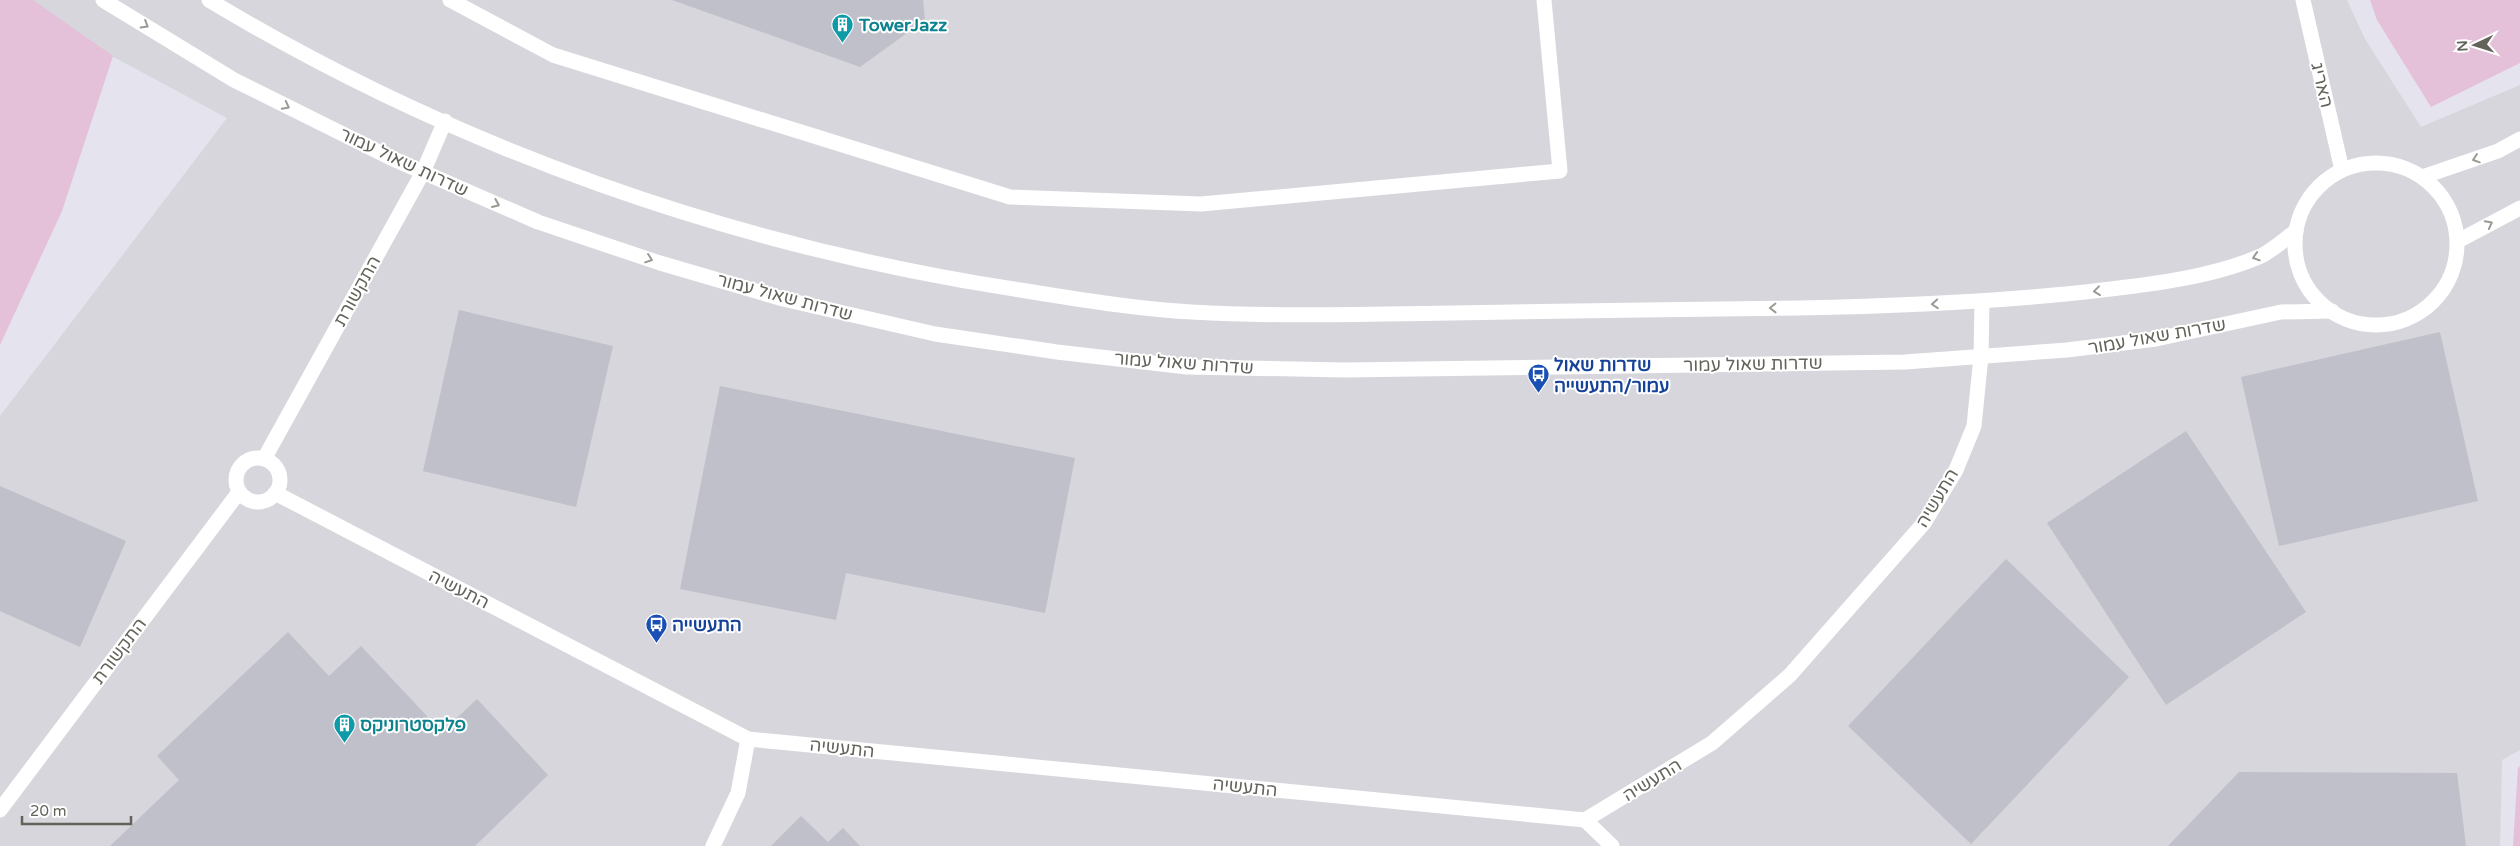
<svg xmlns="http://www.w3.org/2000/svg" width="2520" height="846" font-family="'Varela Round','Noto Sans Hebrew',sans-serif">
  <rect width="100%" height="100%" fill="#e4e3ee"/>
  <polygon fill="#d6d6dc" points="8,0 2347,0 2365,39 2421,127 2520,85 2520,750 2502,760 2500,846 0,846 0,416 227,118"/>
  <g fill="#e5c0d9">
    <polygon points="0,0 33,0 113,56 62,211 0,345"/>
    <polygon points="2370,0 2520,0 2520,63 2431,107 2377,20"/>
    <polygon points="2520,766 2520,846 2513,846 2518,768"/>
  </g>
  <g fill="#bfc0c9">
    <polygon points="672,0 923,0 925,20 860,67"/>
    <polygon points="459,310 613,346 576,507 423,471"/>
    <polygon points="2440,332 2478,501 2279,546 2241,377"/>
    <polygon points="720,386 1075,458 1045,613 846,573 836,620 680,589"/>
    <polygon points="2186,431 2306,612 2166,705 2047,523"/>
    <polygon points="0,486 126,541 80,647 0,611"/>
    <polygon points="2006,559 2129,677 1971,844 1848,726"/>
    <polygon points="288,632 329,676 361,646 442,732 477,699 548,775 475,846 110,846 179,780 157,756"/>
    <polygon points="2239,772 2457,773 2466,846 2168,846"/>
    <polygon points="801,816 828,842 843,828 860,846 771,846"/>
  </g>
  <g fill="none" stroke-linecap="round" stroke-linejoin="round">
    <polyline stroke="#fff" stroke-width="15" points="450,0 553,55 1010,197 1201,204 1560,171 1544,0"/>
    <g stroke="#fff" stroke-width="15">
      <polyline points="2303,0 2342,170"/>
      <circle cx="258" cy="480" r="22"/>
      <polyline points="264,459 423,172 445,121"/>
      <polyline points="275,493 748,739 1585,820 1712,743 1790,675 1924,523 1956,470 1974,426 1981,356 1982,301"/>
      <polyline points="0,810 239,492"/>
      <polyline points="1585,820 1612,846"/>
      <polyline points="713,846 738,793 748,739"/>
    </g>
    <g stroke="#fff" stroke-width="15">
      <polyline points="103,0 234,80 391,158 538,222 660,263 783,299 935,334 1057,352 1187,367 1344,370 1905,362 2067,350 2156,339 2281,312 2332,311"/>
      <path d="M209,0c247,149 527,247 811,290 57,9 115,19 172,22 87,5 174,2 261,1 115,-2 231,-4 346,-5 102,-2 203,-6 303,-18 52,-6 110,-13 159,-34 12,-6 24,-17 35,-25"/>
      <circle cx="2376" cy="244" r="81"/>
      <polyline points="2422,177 2498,151 2520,139"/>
      <polyline points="2458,241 2520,208"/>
    </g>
  </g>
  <defs><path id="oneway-chevron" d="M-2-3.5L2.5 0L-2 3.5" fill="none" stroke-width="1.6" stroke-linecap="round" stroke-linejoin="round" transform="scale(1.25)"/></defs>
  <g stroke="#9a9a94">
    <use href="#oneway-chevron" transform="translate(145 25) rotate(31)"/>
    <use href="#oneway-chevron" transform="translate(286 106) rotate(27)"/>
    <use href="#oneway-chevron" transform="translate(2476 159) rotate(161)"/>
    <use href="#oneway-chevron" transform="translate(496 204) rotate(23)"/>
    <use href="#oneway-chevron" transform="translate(2489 224) rotate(-28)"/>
    <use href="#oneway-chevron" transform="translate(2256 257) rotate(162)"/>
    <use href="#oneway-chevron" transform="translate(649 259) rotate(19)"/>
    <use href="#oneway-chevron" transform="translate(2097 291) rotate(173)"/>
    <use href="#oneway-chevron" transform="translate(1935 304) rotate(176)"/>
    <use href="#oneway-chevron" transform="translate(1773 308) rotate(179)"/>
  </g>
  <defs>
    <symbol id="building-pin" viewBox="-11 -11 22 30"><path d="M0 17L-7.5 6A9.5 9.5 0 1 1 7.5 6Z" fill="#0f9aa8" stroke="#fff"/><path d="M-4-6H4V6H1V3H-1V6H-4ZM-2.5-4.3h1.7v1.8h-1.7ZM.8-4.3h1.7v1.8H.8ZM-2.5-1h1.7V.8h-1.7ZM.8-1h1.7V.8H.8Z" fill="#fff"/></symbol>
    <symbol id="bus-pin" viewBox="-11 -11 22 30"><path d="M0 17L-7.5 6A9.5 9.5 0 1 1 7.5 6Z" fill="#1a4fb4" stroke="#fff"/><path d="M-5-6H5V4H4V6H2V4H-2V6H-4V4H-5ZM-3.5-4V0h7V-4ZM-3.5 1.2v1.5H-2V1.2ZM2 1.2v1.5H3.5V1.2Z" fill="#fff"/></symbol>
  </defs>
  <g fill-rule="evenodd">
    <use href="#building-pin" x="830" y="12" width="25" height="34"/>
    <use href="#bus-pin" x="1526" y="362" width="25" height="34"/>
    <use href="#bus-pin" x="644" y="612" width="25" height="34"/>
    <use href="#building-pin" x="332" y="712" width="25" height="34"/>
  </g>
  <g text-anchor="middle" stroke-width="4" stroke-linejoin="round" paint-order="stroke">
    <g font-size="18" font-weight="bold" fill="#0d838f" stroke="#fff" text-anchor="start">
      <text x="859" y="31">TowerJazz</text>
      <text x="360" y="731">פלקסטרוניקס</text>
    </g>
    <g font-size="18" fill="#64635b" stroke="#fff">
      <text transform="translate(2322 85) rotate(77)" y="6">האריג</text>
      <text transform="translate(404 162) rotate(25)" y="6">שדרות שאול עמור</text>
      <text transform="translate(357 291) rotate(-61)" y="6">התקשורת</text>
      <text transform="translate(785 297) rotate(15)" y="6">שדרות שאול עמור</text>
      <text transform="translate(2157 336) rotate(-10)" y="6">שדרות שאול עמור</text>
      <text transform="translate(1184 363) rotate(4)" y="6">שדרות שאול עמור</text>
      <text transform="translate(1753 364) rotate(-1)" y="6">שדרות שאול עמור</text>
      <text transform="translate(1937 498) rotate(-59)" y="6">התעשיה</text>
      <text transform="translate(459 589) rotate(27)" y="6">התעשיה</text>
      <text transform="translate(119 651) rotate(-53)" y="6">התקשורת</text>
      <text transform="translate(842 748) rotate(6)" y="6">התעשיה</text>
      <text transform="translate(1652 780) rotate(-31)" y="6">התעשיה</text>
      <text transform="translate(1245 787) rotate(6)" y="6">התעשיה</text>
    </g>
    <g font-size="18" font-weight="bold" fill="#164399" stroke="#fff" text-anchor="start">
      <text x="1554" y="371">שדרות שאול<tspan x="1554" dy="21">עמור/התעשייה</tspan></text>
      <text x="672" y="631">התעשייה</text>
    </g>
  </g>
  <g transform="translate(2475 45) rotate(266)" stroke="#ffffff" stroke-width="4" paint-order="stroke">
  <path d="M0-4L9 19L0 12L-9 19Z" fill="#64635b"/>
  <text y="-8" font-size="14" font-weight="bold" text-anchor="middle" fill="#64635b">N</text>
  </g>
  <path d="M22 816v8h109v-8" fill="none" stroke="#64635b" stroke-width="2.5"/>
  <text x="30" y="816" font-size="15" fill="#64635b" stroke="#ffffff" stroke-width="4" paint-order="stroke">20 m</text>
</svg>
